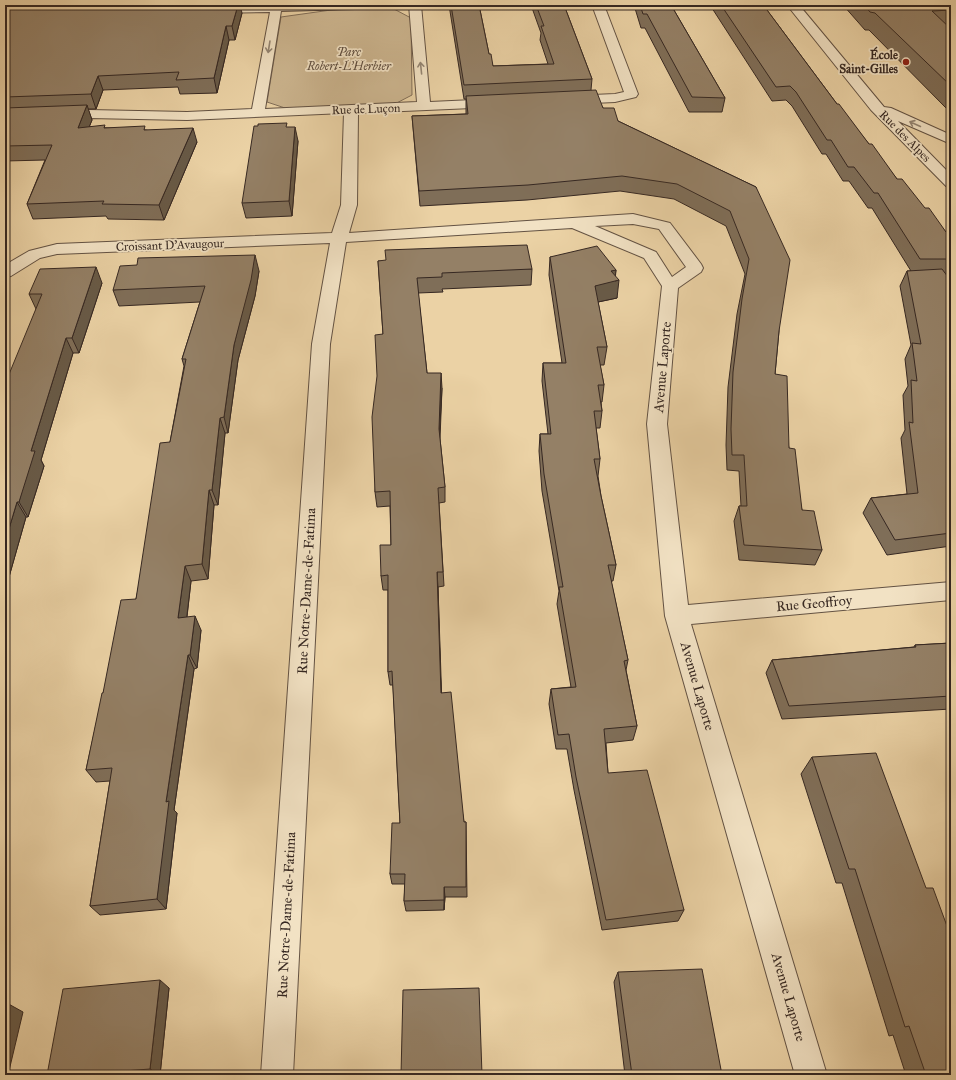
<svg xmlns="http://www.w3.org/2000/svg" width="956" height="1080" font-family="'IM FELL Great Primer',serif">
  <rect width="100%" height="100%" fill="#ebd2a5"/>
  <filter id="stains"><feTurbulence type="fractalNoise" baseFrequency=".005" numOctaves="4"/><feColorMatrix values="0 0 0 0 .2 0 0 0 0 .09 0 0 0 0 .02 0 0 0 .5 -.17"/></filter>
  <radialGradient id="worn" r=".72"><stop offset=".6" stop-color="#630" stop-opacity="0"/><stop offset="1" stop-color="#630" stop-opacity=".3"/></radialGradient>
  <polygon fill="#ccb58f" stroke="#816e58" points="372,7 394,9 411,18 412,95 387,108 288,109 267,102 281,17 331,10"/>
  <g fill="none" stroke-linecap="round" stroke-linejoin="round">
    <defs>
      <g id="street">
        <path d="M269,5h129l-2,2 -4,1 -111,3 -16,98 152,-7 -8,-97h12l9,97 65,-3 5,1 2,3 -2,3 -5,1 -137,6 -1,92 -8,28 284,-19 37,9 31,41 2,4 -2,4 -23,16 -11,136 21,181 263,-23v18l-260,24 136,451h-32l-130,-459 -18,-192 15,-138 -18,-28 -72,-30 -226,14 -16,102 -37,731h-32l51,-731 18,-101 -273,11 -17,4 -29,18 -6,1v-12l24,-14 28,-7 275,-11 9,-28 3,-92 -157,7 -98,-2 -84,3v-8l84,-3 98,2 65,-3 18,-97 -58,1 -4,-1 -2,-2 2,-2 4,-1zM633,224l26,5 27,38 -14,10 -16,-25 -61,-26z"/>
        <polygon points="592,5 604,5 638,94 636,97 615,102 570,104 565,103 563,100 565,97 570,96 615,94 624,92"/>
        <polygon points="787,5 799,5 884,107 891,108 951,135 951,144 898,121 951,175 951,187 946,186 871,110"/>
      </g>
    </defs>
    <use href="#street" stroke="#635243" stroke-width="2"/>
    <use href="#street" fill="#f2e2c4" fill-rule="evenodd"/>
  </g>
  <g fill="#7f6e58" stroke="#362822">
    <polygon points="5,5 242,13 235,40 229,40 217,93 180,94 178,87 103,90 96,109 88,109 92,120 89,127 146,130 197,142 164,220 108,219 106,216 33,219 27,204 45,160 5,161"/>
    <polygon points="449,5 479,5 489,54 493,66 548,64 540,40 541,33 531,5 564,5 592,79 591,90 603,108 618,121 756,187 779,331 775,374 789,448 802,510 822,550 815,565 739,560 734,521 739,506 741,506 739,471 727,470 726,445 728,387 737,314 745,274 726,226 674,199 620,191 527,200 420,206 412,116 466,114 466,99 464,99"/>
    <polygon points="634,5 671,5 725,98 722,112 689,112 645,28 641,28"/>
    <polygon points="710,5 764,5 764,6 837,104 897,179 946,232 951,232 951,274 946,274 951,281 951,546 887,555 863,513 871,498 907,494 901,438 905,430 903,395 908,386 905,359 911,345 900,286 907,271 911,271 872,208 868,208 849,181 843,181 826,154 822,154 792,106 786,100 772,101"/>
    <polygon points="843,5 951,5 951,27 949,27 951,29 951,110 946,108 869,30 865,30"/>
    <polygon points="287,127 298,141 292,216 246,218 242,203"/>
    <polygon points="550,257 616,270 615,276 617,298 598,302 607,347 604,365 600,365 604,385 602,402 601,402 602,411 600,428 596,428 600,459 598,476 601,496 616,565 613,581 611,581 628,660 626,670 637,726 633,740 606,743 608,773 684,910 678,921 602,930 574,790 567,749 556,749 549,704 551,689 571,687 557,604 559,591 542,491 539,451 540,434 548,434 542,381 543,363 562,363 549,275"/>
    <polygon points="378,261 532,269 531,285 442,289 443,292 418,293 427,373 442,388 440,439 445,487 445,502 439,503 444,586 438,587 441,693 464,822 466,822 467,897 445,897 444,910 406,911 404,901 405,884 392,884 390,874 400,823 393,685 390,685 388,672 388,590 383,590 381,576 391,545 390,506 377,507 375,492 383,334"/>
    <polygon points="259,271 255,296 238,360 228,433 225,433 218,505 214,505 208,579 191,581 187,617 201,630 197,668 194,669 174,810 177,813 166,909 100,915 90,906 110,781 96,782 86,770 103,693 136,599 170,442 184,366 182,359 200,302 119,306 113,290"/>
    <polygon points="102,283 79,353 73,353 41,460 44,466 28,517 26,517 5,591 36,309 29,294"/>
    <polygon points="951,643 951,709 782,719 766,673 772,660 914,647 915,645"/>
    <polygon points="812,757 951,1075 906,1075 893,1035 889,1036 842,883 836,883 801,774"/>
    <polygon points="618,972 722,1075 625,1075 614,982"/>
    <polygon points="169,988 160,1075 47,1075"/>
  </g>
  <g fill="#685a47" stroke="#362822">
    <polygon points="5,5 27,5 5,12"/>
    <polygon points="238,5 240,5 242,13 235,40 232,26"/>
    <polygon points="226,26 229,40 217,93 214,78"/>
    <polygon points="98,76 103,90 96,109 91,94"/>
    <polygon points="87,105 92,120 83,142 78,128"/>
    <polygon points="295,127 298,141 292,216 289,201"/>
    <polygon points="193,128 197,142 164,220 159,205"/>
    <polygon points="255,255 259,271 255,296 238,360 228,433 224,417 234,345"/>
    <polygon points="96,267 102,283 79,353 72,338"/>
    <polygon points="616,270 615,281 619,280 617,298 593,303 595,286 611,271"/>
    <polygon points="66,338 73,353 41,460 44,466 28,517 19,502 31,451"/>
    <polygon points="441,373 442,388 439,444 439,429"/>
    <polygon points="220,418 225,433 218,505 212,490"/>
    <polygon points="209,490 214,505 208,579 202,564"/>
    <polygon points="17,502 26,517 5,591 5,542"/>
    <polygon points="185,566 191,581 185,632 178,618"/>
    <polygon points="437,572 438,587 442,706 441,693"/>
    <polygon points="195,616 201,630 197,668 190,655"/>
    <polygon points="188,655 194,669 174,810 177,813 166,909 157,899 166,802"/>
    <polygon points="444,887 445,897 444,910"/>
    <polygon points="160,980 169,988 160,1075 150,1069"/>
    <polygon points="5,1002 23,1012 8,1075 5,1075"/>
    <polygon points="111,1072 116,1075 110,1075"/>
  </g>
  <g fill="#948066" stroke="#362822">
    <polygon points="16,5 238,5 232,26 226,26 214,78 176,80 179,72 98,76 91,94 5,97 5,6"/>
    <polygon points="451,5 479,5 489,54 491,54 493,66 554,64 541,26 544,26 536,5 564,5 592,79 464,85"/>
    <polygon points="640,5 671,5 725,98 692,97 647,14 643,14"/>
    <polygon points="721,5 764,5 764,6 837,104 839,104 869,144 872,144 897,179 902,179 925,208 929,208 946,232 951,232 951,259 920,259 878,193 874,193 854,167 848,167 831,140 827,140 796,92 790,86 776,87"/>
    <polygon points="864,5 951,5 951,10 932,11 951,29 951,86 875,13 870,12"/>
    <polygon points="596,90 603,108 614,108 618,121 756,187 790,260 779,331 775,374 787,376 789,448 795,449 802,510 814,511 822,550 744,545 739,506 747,506 744,455 732,455 731,429 733,372 742,299 749,259 730,211 677,184 622,176 528,185 419,191 412,116 468,114 466,96"/>
    <polygon points="87,105 78,128 105,125 104,128 145,126 144,130 193,128 159,205 102,204 104,201 27,204 52,145 5,146 5,108"/>
    <polygon points="287,123 286,127 295,127 289,201 242,203 254,126 258,126 258,124"/>
    <polygon points="527,245 532,269 442,273 442,277 417,278 427,373 441,373 439,429 445,487 438,488 443,572 437,572 441,693 451,692 464,822 466,822 466,887 444,887 444,900 404,901 405,874 390,874 392,823 400,823 392,671 388,672 388,575 381,576 380,545 391,545 390,491 375,492 372,417 377,376 375,335 383,334 378,261 386,260 385,250"/>
    <polygon points="597,246 616,270 611,271 619,280 595,286 607,347 597,347 604,385 598,385 602,411 594,411 600,459 594,459 601,496 616,565 608,565 628,660 624,661 637,726 604,729 608,773 647,770 684,910 606,920 576,777 569,734 558,735 551,689 576,687 559,587 563,587 544,474 540,434 551,434 543,363 566,363 550,257"/>
    <polygon points="255,255 251,280 234,345 224,417 220,418 212,490 209,490 202,564 185,566 178,618 195,616 190,655 188,655 166,802 169,801 157,899 90,906 112,768 86,770 102,693 103,693 121,600 136,599 160,443 170,442 186,359 182,359 205,286 113,290 120,266 137,265 138,258"/>
    <polygon points="96,267 72,338 66,338 31,451 35,451 19,502 17,502 5,542 5,384 42,294 29,294 40,269"/>
    <polygon points="942,269 951,281 951,298 949,298 951,308 951,533 895,540 871,498 918,493 909,422 913,423 911,380 917,381 912,343 921,344 907,271"/>
    <polygon points="951,643 951,696 789,706 772,660 916,647 915,645"/>
    <polygon points="876,753 926,888 933,888 951,937 951,1075 926,1075 909,1026 905,1027 855,869 849,869 812,757"/>
    <polygon points="702,969 722,1075 632,1075 618,972"/>
    <polygon points="160,980 150,1069 111,1072 110,1075 47,1075 63,989"/>
    <polygon points="479,988 482,1075 401,1075 403,990"/>
  </g>
  <defs><path id="oneway-shaft" d="M-6 0H5M1.5-3L5.5 0L1.5 3" fill="none" stroke-width="1.6" stroke-linecap="round" stroke-linejoin="round"/></defs>
  <g stroke="#948573">
    <use href="#oneway-shaft" transform="translate(269 47) rotate(99)"/>
    <use href="#oneway-shaft" transform="translate(421 68) rotate(-96)"/>
    <use href="#oneway-shaft" transform="translate(915 124) rotate(-156)"/>
  </g>
  <circle fill="#8f2418" stroke="#f2e2c4" stroke-width="1.5" cx="906" cy="62" r="4"/>
  <g text-anchor="middle" stroke-width="3.5" stroke-linejoin="round" paint-order="stroke">
    <g font-size="12" font-style="italic" fill="#5c4b3d" stroke="#f2e2c4">
      <text x="349" y="56">Parc<tspan x="349" dy="14">Robert-L'Herbier</tspan></text>
    </g>
    <g font-size="12" font-weight="bold" fill="#362822" stroke="#f2e2c4" text-anchor="end">
      <text x="898" y="59">École<tspan x="898" dy="14">Saint-Gilles</tspan></text>
    </g>
    <g font-size="12" fill="#362822" stroke="#f2e2c4">
      <text transform="translate(366 109) rotate(-2)" y="4">Rue de Luçon</text>
      <text transform="translate(905 136) rotate(45)" y="4">Rue des Alpes</text>
      <text transform="translate(170 245) rotate(-2)" y="4">Croissant D'Avaugour</text>
    </g>
    <g font-size="14" fill="#362822" stroke="#f2e2c4">
      <text transform="translate(662 367) rotate(-85)" y="5">Avenue Laporte</text>
      <text transform="translate(306 591) rotate(-87)" y="5">Rue Notre-Dame-de-Fatima</text>
      <text transform="translate(814 603) rotate(-5)" y="5">Rue Geoffroy</text>
      <text transform="translate(698 686) rotate(74)" y="5">Avenue Laporte</text>
      <text transform="translate(286 915) rotate(-87)" y="5">Rue Notre-Dame-de-Fatima</text>
      <text transform="translate(789 997) rotate(74)" y="5">Avenue Laporte</text>
    </g>
  </g>
  <rect width="956" height="1080" fill="none" stroke="#ebd2a5" stroke-width="20"/>
  <rect x="6" y="6" width="944" height="1068" fill="none" stroke="#362822" stroke-width="2"/>
  <rect x="10" y="10" width="936" height="1060" fill="none" stroke="#362822"/>
  <rect width="100%" height="100%" filter="url(#stains)"/>
  <rect width="100%" height="100%" fill="url(#worn)"/>
</svg>
